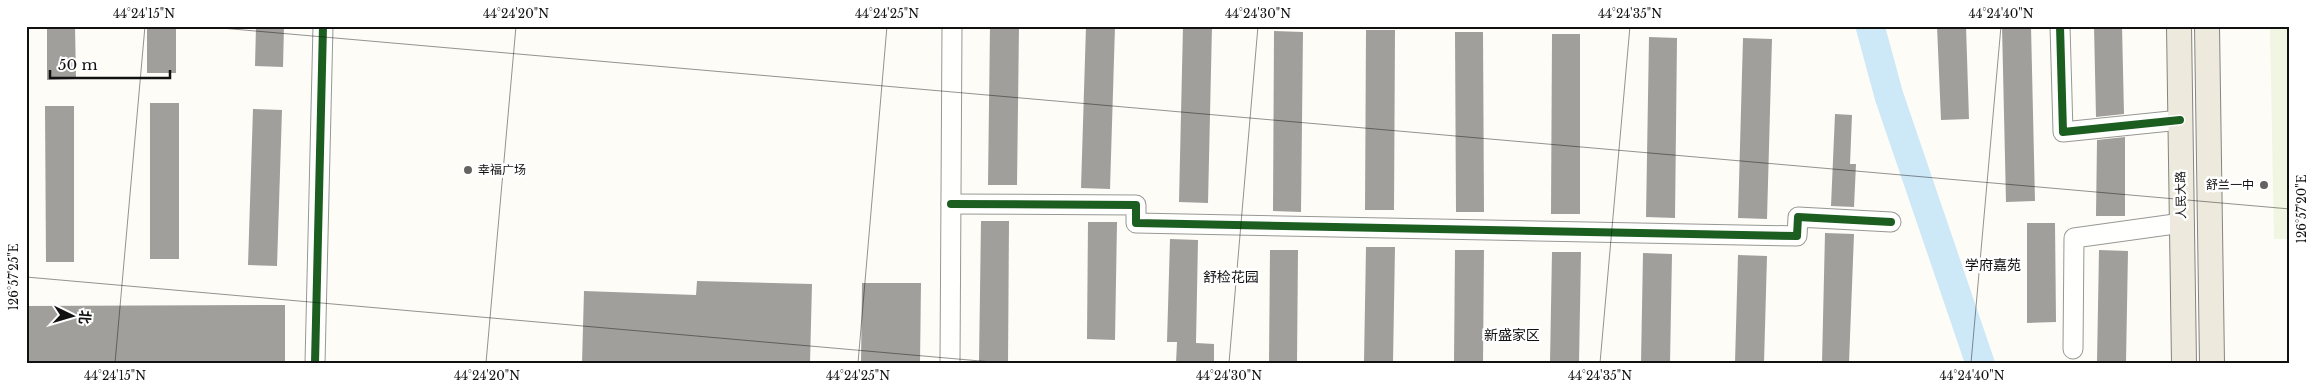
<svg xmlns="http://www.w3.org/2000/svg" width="2316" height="389" font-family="'Libre Baskerville','Noto Sans SC',serif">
  <rect width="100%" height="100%" fill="#fdfcf7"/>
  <polygon fill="#f0f6e1" points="2270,26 2290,26 2290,239 2274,239"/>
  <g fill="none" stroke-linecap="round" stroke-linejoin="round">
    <polyline stroke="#cde8f7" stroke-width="29" points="1870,26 1889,96 1980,363"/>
  </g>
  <g fill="#a19f9c">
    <polygon points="47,26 75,26 76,79 47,80"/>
    <rect x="147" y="26" width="29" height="47"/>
    <polygon points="256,26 284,26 283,67 255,66"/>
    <polygon points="990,26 1019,26 1017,185 988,185"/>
    <polygon points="1086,26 1115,26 1110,189 1081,188"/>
    <polygon points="1183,26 1212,26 1208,203 1179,202"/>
    <polygon points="1937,26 1966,26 1969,119 1941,120"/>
    <polygon points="2002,26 2031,26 2035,201 2006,202"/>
    <polygon points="2094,26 2122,26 2124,114 2096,117"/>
    <polygon points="1366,30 1395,30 1394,210 1365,210"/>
    <polygon points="1274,31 1303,32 1301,212 1273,211"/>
    <polygon points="1455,32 1483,32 1484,212 1456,212"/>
    <polygon points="1552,34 1580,34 1580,214 1551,214"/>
    <polygon points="1649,37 1677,38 1675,218 1646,217"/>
    <polygon points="1743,38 1772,39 1767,219 1738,218"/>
    <rect x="150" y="103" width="29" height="156"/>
    <polygon points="45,106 74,106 74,262 46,262"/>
    <polygon points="253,109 282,110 277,266 248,265"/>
    <polygon points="1835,114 1852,115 1850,164 1856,164 1854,207 1831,206"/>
    <polygon points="2125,137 2125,216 2096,216 2097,140"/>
    <polygon points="981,221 1009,221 1008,363 979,363"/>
    <polygon points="1088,222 1117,222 1115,340 1087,339"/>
    <polygon points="2027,223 2055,223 2056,322 2027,323"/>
    <polygon points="1825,233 1854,234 1849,363 1822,363"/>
    <polygon points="1170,239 1198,240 1196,343 1214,344 1214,363 1176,363 1177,342 1167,342"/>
    <polygon points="1366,247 1395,247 1393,363 1364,363"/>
    <polygon points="1270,250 1298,250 1297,363 1269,363"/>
    <polygon points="1455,250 1484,250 1483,363 1454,363"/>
    <polygon points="2099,250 2128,251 2126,363 2097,363"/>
    <polygon points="1552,252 1581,252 1579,363 1550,363"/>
    <polygon points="1643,253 1672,254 1670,363 1641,363"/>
    <polygon points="1738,255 1767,256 1764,363 1735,363"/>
    <polygon points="697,281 812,284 810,363 582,363 584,291 696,295"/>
    <polygon points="862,283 921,283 920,363 861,363"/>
    <polygon points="285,305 285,363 26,363 26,306"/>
  </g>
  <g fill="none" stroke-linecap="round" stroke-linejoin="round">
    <defs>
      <g id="minor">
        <polyline points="2060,26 2063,132 2180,120"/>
        <polyline points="951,204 1136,205 1136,223 1797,236 1798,217 1891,222"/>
        <polyline points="2073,349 2074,238 2182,223"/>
        <polyline points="315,363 323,26"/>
        <polyline points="950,363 952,26"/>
      </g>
      <g id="major">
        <polyline points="2179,26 2184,363"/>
        <polyline points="2207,26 2212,363"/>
      </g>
    </defs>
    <use href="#minor" stroke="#979795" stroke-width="21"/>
    <use href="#major" stroke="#858482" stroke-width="26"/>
    <use href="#minor" stroke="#fffffe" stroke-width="19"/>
    <use href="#major" stroke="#ede9dc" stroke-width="24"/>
    <defs>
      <g id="cycleway">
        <polyline points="2060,26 2063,132 2180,120"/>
        <polyline points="951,204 1136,205 1136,223 1797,236 1798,217 1891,222"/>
        <polyline points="315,363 323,26"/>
      </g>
    </defs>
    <use href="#cycleway" stroke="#fff" stroke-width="11"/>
    <use href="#cycleway" stroke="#1b5e20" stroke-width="8"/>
  </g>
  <path fill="none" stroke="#111" stroke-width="1" stroke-opacity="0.45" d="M198,26l2092,183M26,277l977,86M115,363l30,-337M486,363l30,-337M858,363l29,-337M1229,363l29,-337M1600,363l30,-337M1971,363l30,-337"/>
  <g fill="#646362" stroke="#fff" stroke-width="2">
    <circle cx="468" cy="170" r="5"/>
    <circle cx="2264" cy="185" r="5"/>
  </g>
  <g text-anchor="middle" stroke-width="5" stroke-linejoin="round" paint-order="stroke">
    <g font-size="12" fill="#111" stroke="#fff" text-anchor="start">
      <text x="478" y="174">幸福广场</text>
      <text x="2254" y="189" text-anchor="end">舒兰一中</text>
    </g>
    <g font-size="12" fill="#111" stroke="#fff">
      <text transform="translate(2181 195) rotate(-91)" y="4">人民大路</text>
    </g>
    <g font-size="14" fill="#111" stroke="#fff">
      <text x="1993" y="270">学府嘉苑</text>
      <text x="1231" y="282">舒检花园</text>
      <text x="1512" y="340">新盛家区</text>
    </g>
  </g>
  <rect width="2316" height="389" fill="none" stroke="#ffffff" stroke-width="55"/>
  <g transform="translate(72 316) rotate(95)" stroke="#ffffff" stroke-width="4" paint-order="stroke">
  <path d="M0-4L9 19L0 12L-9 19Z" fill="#111111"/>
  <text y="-8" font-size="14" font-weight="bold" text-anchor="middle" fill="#111111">北</text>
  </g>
  <path d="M50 70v8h120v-8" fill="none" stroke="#111111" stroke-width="2.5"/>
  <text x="58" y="70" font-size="15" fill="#111111" stroke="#ffffff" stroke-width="4" paint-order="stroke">50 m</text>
  <rect x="28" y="28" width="2260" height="334" fill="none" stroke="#111" stroke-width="2"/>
  <g font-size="12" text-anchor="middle" fill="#111">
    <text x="144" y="18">44°24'15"N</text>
    <text x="516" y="18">44°24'20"N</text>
    <text x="887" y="18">44°24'25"N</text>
    <text x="1258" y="18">44°24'30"N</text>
    <text x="1630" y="18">44°24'35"N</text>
    <text x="2001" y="18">44°24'40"N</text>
    <text transform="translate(2302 209) rotate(-90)" y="4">126°57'20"E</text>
    <text transform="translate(14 277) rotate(-90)" y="4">126°57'25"E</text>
    <text x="115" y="380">44°24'15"N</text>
    <text x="487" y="380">44°24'20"N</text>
    <text x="858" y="380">44°24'25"N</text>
    <text x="1229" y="380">44°24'30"N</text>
    <text x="1600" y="380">44°24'35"N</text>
    <text x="1972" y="380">44°24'40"N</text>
  </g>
</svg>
